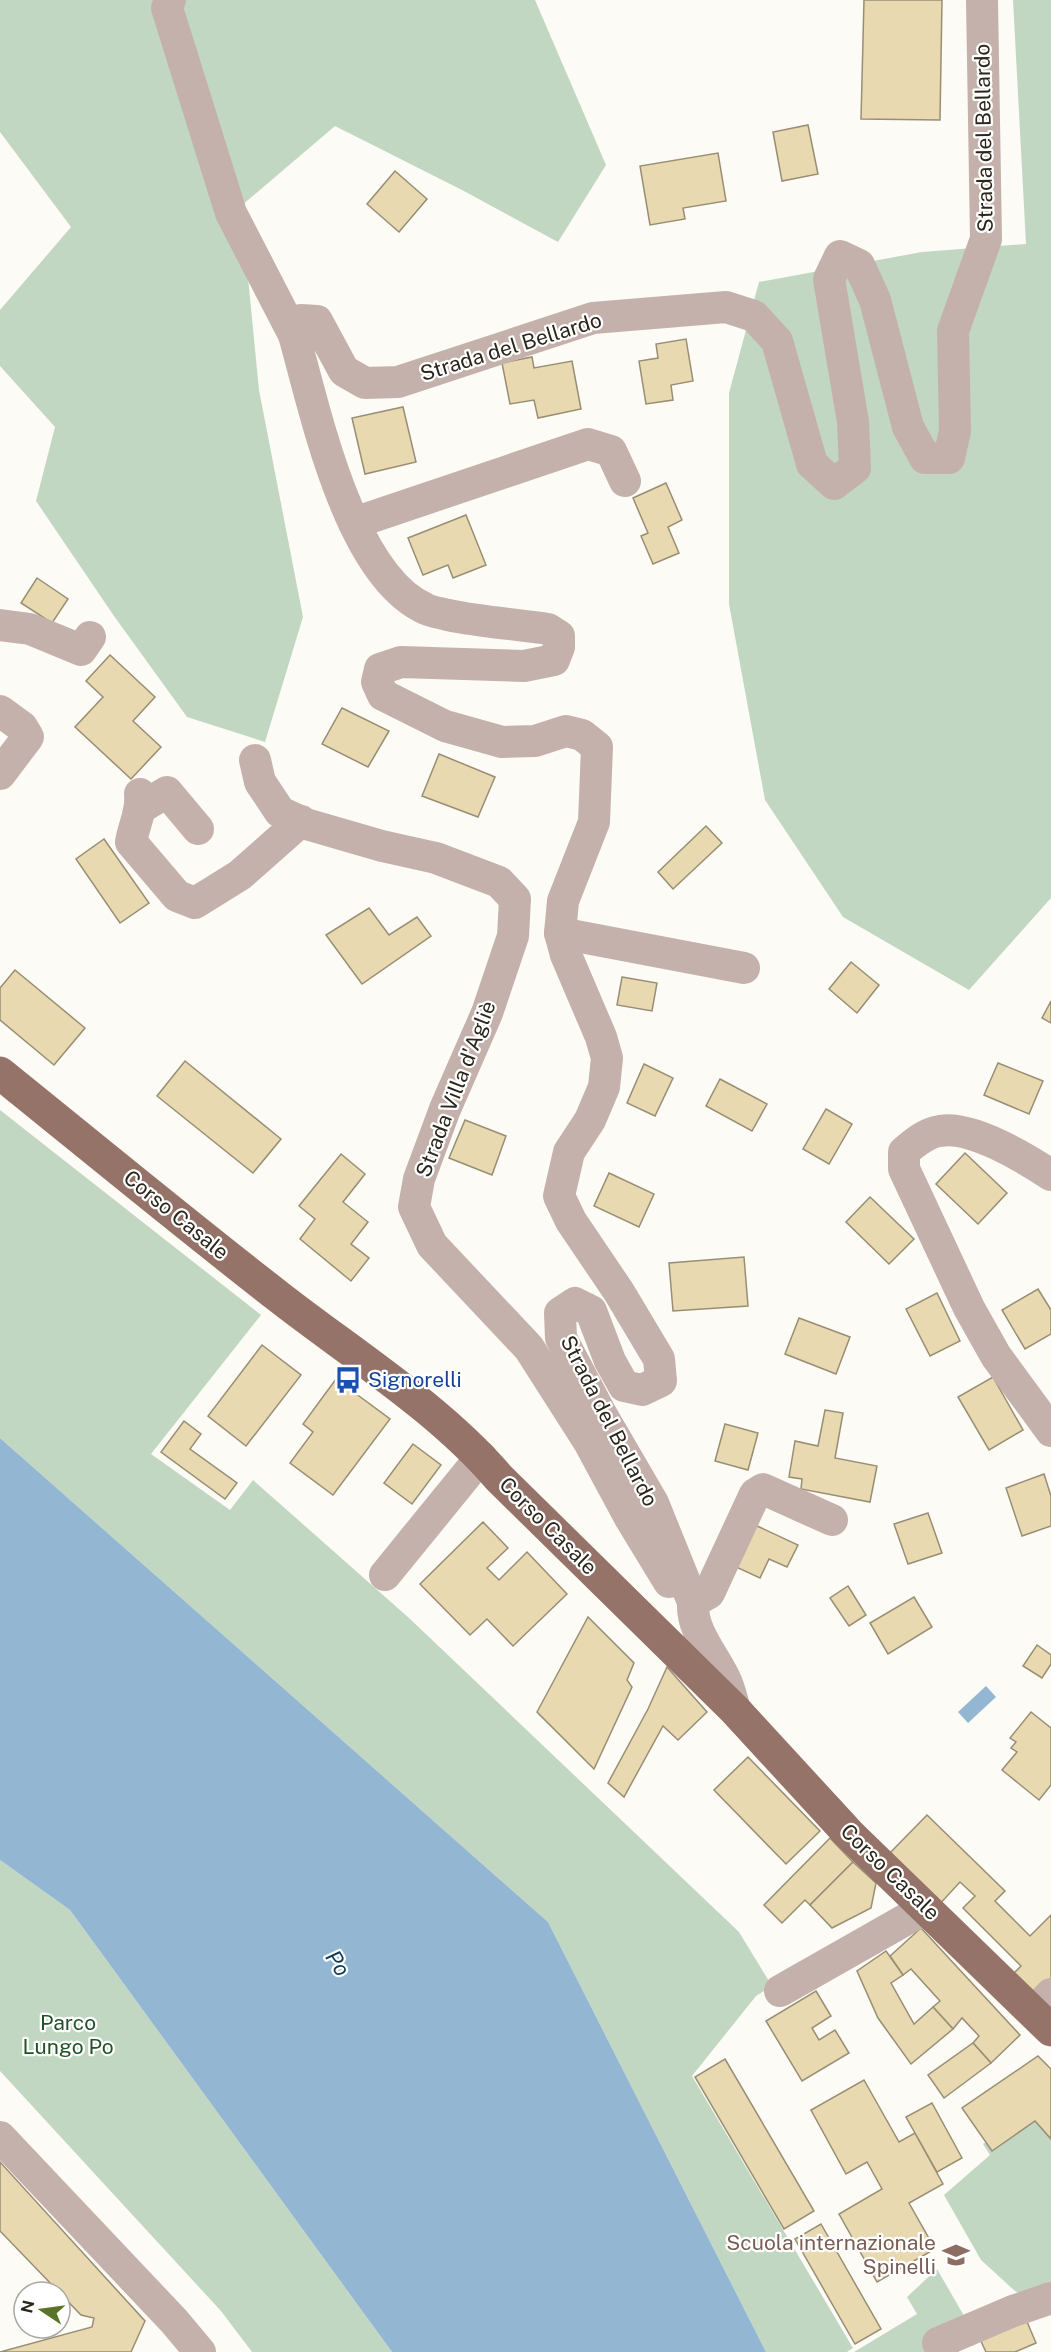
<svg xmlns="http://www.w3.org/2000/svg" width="1051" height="2352" font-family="'Public Sans',sans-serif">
  <rect width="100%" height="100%" fill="#fdfbf5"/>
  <g fill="#c1d7c2">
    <polygon points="0,0 535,0 606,165 558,242 462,190 335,126 241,206 259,390 303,617 265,742 187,717 114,616 36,501 55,427 0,366 0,310 71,227 0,132"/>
    <polygon points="1013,0 1051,0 1051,898 969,990 843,917 765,800 729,604 729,393 759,282 922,252 1026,244"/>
    <polygon points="0,1110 261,1315 151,1454 230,1510 253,1480 409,1618 739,1932 772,1986 756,1996 692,2076 853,2348 847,2352 766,2352 548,1922 0,1438"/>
    <polygon points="0,1860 70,1910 392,2352 252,2352 221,2311 0,2071"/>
    <polygon points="1032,2111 1051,2130 1051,2292 1028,2297 1015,2291 981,2260 944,2195 990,2155 983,2144"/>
    <polygon points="937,2269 967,2321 959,2334 959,2352 854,2352 917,2314 907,2297"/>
  </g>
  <g fill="#93b7d2">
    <polygon points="0,1438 548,1922 766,2352 392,2352 70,1910 0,1860"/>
    <polygon points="986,1686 996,1697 968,1723 958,1712"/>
  </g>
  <g fill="#e8d9b1" stroke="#988e74" stroke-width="1.5">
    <polygon points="864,0 942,0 940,120 861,119"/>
    <polygon points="808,125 818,174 782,181 773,132"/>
    <polygon points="718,153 726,201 683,208 685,219 650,225 640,166"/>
    <polygon points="395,171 427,199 399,232 367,204"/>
    <polygon points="686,339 693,381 671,385 673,400 646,404 639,361 658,358 656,344"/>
    <polygon points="532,357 534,368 572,361 581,409 538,418 534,400 510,404 502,363"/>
    <polygon points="403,407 416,462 365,474 352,418"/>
    <polygon points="666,483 682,520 668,527 679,553 653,564 641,536 648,533 633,498"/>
    <polygon points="466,515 486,565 453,578 448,565 423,575 408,538"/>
    <polygon points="37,578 68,599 52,623 21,603"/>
    <polygon points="110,655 155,697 133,721 161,747 131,779 75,727 103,697 86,681"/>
    <polygon points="342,708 389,731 368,767 322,744"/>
    <polygon points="439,754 495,777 478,817 422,796"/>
    <polygon points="706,826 722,843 673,889 658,872"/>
    <polygon points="104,839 149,903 120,923 76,859"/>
    <polygon points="369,908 389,935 417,917 431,936 362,984 326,935"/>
    <polygon points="851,962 879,985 857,1013 829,989"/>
    <polygon points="15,970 85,1028 54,1065 0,1020 0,988"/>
    <polygon points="622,977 657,983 652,1011 617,1005"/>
    <polygon points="1051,1001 1051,1023 1042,1018"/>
    <polygon points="185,1061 281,1139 253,1173 157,1096"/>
    <polygon points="998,1063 1043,1081 1029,1114 984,1095"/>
    <polygon points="644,1064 673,1078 655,1116 627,1103"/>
    <polygon points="720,1079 767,1104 752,1131 706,1106"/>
    <polygon points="826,1109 852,1124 829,1164 803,1149"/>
    <polygon points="465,1120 506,1136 492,1175 449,1158"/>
    <polygon points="965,1153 1007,1193 978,1224 936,1184"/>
    <polygon points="341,1154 365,1174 343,1202 368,1222 351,1244 369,1258 351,1281 300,1239 315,1219 299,1206"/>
    <polygon points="609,1173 654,1194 639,1227 594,1206"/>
    <polygon points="870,1197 914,1239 889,1264 846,1222"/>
    <polygon points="744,1257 748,1306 673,1311 669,1263"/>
    <polygon points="1038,1289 1051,1310 1051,1334 1025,1349 1002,1310"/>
    <polygon points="937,1293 960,1341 930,1356 906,1309"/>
    <polygon points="799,1318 850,1337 836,1374 785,1354"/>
    <polygon points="262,1345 301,1375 246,1446 208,1416"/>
    <polygon points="993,1377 1023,1430 989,1450 958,1397"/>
    <polygon points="336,1379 390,1419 333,1495 290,1463 313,1432 303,1424"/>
    <polygon points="825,1410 843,1413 835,1458 877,1466 870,1502 801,1489 802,1479 789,1477 795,1441 818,1446"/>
    <polygon points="184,1421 201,1434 190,1449 237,1483 225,1499 161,1452"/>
    <polygon points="725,1424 758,1433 748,1470 715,1461"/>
    <polygon points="413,1444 441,1465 412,1504 384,1483"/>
    <polygon points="1044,1474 1051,1496 1051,1526 1022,1536 1006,1488"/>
    <polygon points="928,1513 942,1553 908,1564 894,1524"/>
    <polygon points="483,1522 508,1548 487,1568 499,1580 527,1552 567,1594 513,1646 487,1619 470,1635 420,1584"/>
    <polygon points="755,1525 798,1545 787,1567 769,1559 760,1578 736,1567"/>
    <polygon points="848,1586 866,1615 849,1626 830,1598"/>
    <polygon points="914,1597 932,1627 888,1654 870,1623"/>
    <polygon points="588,1617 634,1663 627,1680 632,1687 594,1769 537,1712"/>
    <polygon points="1037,1645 1051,1655 1051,1664 1042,1678 1023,1666"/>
    <polygon points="667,1667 707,1712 678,1740 663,1726 624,1797 608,1783 648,1709"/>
    <polygon points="1031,1712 1051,1728 1051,1785 1039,1800 1002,1770 1017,1752 1011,1748 1016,1742 1010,1738"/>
    <polygon points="748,1757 820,1831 786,1864 714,1790"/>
    <polygon points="927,1815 1005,1891 995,1901 1030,1936 1051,1915 1051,1983 1037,1997 1013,1974 1021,1966 963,1908 975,1896 960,1882 937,1907 886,1857"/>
    <polygon points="830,1838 853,1862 810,1905 805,1900 782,1923 764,1905"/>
    <polygon points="853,1862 876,1883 871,1908 832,1928 810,1905"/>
    <polygon points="921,1928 1020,2035 991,2063 973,2043 979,2036 962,2018 953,2029 933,2007 940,2001 911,1969 903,1975 890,1956"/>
    <polygon points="886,1951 903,1975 891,1983 914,2024 933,2007 953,2029 911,2064 878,2018 857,1971"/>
    <polygon points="816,1991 831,2016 812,2028 819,2040 835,2030 849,2053 802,2081 766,2021"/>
    <polygon points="973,2043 991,2063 944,2098 928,2075"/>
    <polygon points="1038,2056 1051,2069 1051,2139 1035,2121 992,2151 962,2108"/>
    <polygon points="725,2059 814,2211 784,2229 695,2077"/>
    <polygon points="864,2080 899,2142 915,2133 943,2184 909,2203 935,2249 877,2282 839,2214 882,2189 867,2162 846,2174 811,2110"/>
    <polygon points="932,2103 962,2158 937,2172 906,2117"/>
    <polygon points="0,2162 145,2321 131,2352 0,2352 92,2327 94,2318 81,2315 0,2231"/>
    <polygon points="821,2224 881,2329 855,2344 795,2239"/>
    <polygon points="1025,2317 1036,2343 1015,2352 986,2352 979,2337"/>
  </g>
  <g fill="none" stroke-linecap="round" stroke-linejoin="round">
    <g stroke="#c5b1ab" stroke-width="32">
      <polyline points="170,0 167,8 231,213 294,335"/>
      <polyline points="354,523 588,444 611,451 625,481"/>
      <polyline points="0,625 30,629 81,650 90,637"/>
      <polyline points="0,711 22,727 28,737 0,774"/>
      <polyline points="255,760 260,782 280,812 306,824 382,846 436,858 499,882 515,899 513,936 487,1013 445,1109 419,1179 414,1207 432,1245 529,1348 589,1442 630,1518 669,1582"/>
      <path d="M140,794c2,17 -6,31 -9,48l46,54 18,7 45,-28 61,-54"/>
      <polyline points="142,807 167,792 198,829"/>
      <polyline points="560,933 744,968"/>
      <path d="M1051,1175c-26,-17 -80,-50 -111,-44 -14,2 -26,12 -36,21v17l65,139 27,48 55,75"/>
      <polyline points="385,1575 481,1457"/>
      <polyline points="693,1602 709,1593 755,1494 763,1489 832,1520"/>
      <path d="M735,1710c-3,-10 -5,-21 -10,-31 -11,-24 -34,-48 -32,-77l-40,-99 -53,-91 -39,-74 -1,-25 15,-10 16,8 19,50 14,25 18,4 19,-9 -2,-22 -40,-67 -48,-71 -12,-25 10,-44 21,-32 14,-33 3,-29 -6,-21 -35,-82 -6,-22 3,-32 31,-79 3,-75 -15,-12 -16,-4 -31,10 -33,1 -57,-16 -62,-31 -6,-13 3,-13 21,-7 123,4 30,-6 5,-13v-11l-11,-7c-33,-5 -67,-7 -100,-14 -7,-2 -16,-3 -22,-6 -77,-34 -111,-199 -132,-274l7,-15 16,1 27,50 21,12 33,-1 195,-64 133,-11 28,9 23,25 35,123 22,20 21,-16 -2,-46 -24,-143 11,-23 19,9 16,35 33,127 17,31h24l6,-27 -2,-100 33,-92 -4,-239"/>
      <polyline points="780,1991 926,1908"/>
      <polyline points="1034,2012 1051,1994"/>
      <polyline points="0,2137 174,2321 200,2352"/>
      <polyline points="938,2343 1013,2311 1051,2298"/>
    </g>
    <path stroke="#967369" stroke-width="33" d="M0,1073c93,75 185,151 279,224 73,57 160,111 220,181l236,232 114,124 202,196"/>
  </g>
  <defs>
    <symbol id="bus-bare" viewBox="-9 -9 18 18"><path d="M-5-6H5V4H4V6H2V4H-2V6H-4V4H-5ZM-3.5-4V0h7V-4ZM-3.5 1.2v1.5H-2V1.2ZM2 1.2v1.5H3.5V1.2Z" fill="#1a4fb4" stroke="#fff" stroke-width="2.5" paint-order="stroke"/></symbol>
    <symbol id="school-bare" viewBox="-9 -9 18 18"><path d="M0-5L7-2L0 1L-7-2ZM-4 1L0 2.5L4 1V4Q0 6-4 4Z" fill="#8d6e63" stroke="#fff" stroke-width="2.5" paint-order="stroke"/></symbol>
  </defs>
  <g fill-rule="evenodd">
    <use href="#bus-bare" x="329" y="1361" width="38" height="38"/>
    <use href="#school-bare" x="937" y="2236" width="38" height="38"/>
  </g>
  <g text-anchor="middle" stroke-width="4.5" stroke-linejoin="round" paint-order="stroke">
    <g font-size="21" fill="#2a261b" stroke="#fff">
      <text transform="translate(984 138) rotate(-91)" y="7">Strada del Bellardo</text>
      <text transform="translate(511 347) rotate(-17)" y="7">Strada del Bellardo</text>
      <text transform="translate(456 1089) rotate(-69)" y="7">Strada Villa d'Agliè</text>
      <text transform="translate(176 1215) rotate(39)" y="7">Corso Casale</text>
      <text transform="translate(609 1421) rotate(63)" y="7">Strada del Bellardo</text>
      <text transform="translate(548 1526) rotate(45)" y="7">Corso Casale</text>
      <text transform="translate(890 1872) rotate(44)" y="7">Corso Casale</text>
    </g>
    <g font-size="21" fill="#164399" stroke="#fff" text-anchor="start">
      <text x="368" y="1387">Signorelli</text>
    </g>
    <g font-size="21" fill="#225027" stroke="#fff">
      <text x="68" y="2030">Parco<tspan x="68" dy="24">Lungo Po</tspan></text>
    </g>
    <g font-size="21" fill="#785e54" stroke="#fff" text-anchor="end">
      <text x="936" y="2250">Scuola internazionale<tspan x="936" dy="24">Spinelli</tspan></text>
    </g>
    <g font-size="22" font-style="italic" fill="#103b57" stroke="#fff">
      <text transform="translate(338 1963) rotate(57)" y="8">Po</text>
    </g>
  </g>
  <g transform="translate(42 2310) rotate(283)"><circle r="28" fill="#ffffff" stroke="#aaa8a4" stroke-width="1.5"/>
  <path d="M0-4.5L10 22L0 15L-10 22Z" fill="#597428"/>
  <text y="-9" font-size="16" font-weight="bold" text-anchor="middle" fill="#2a261b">N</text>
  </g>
</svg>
